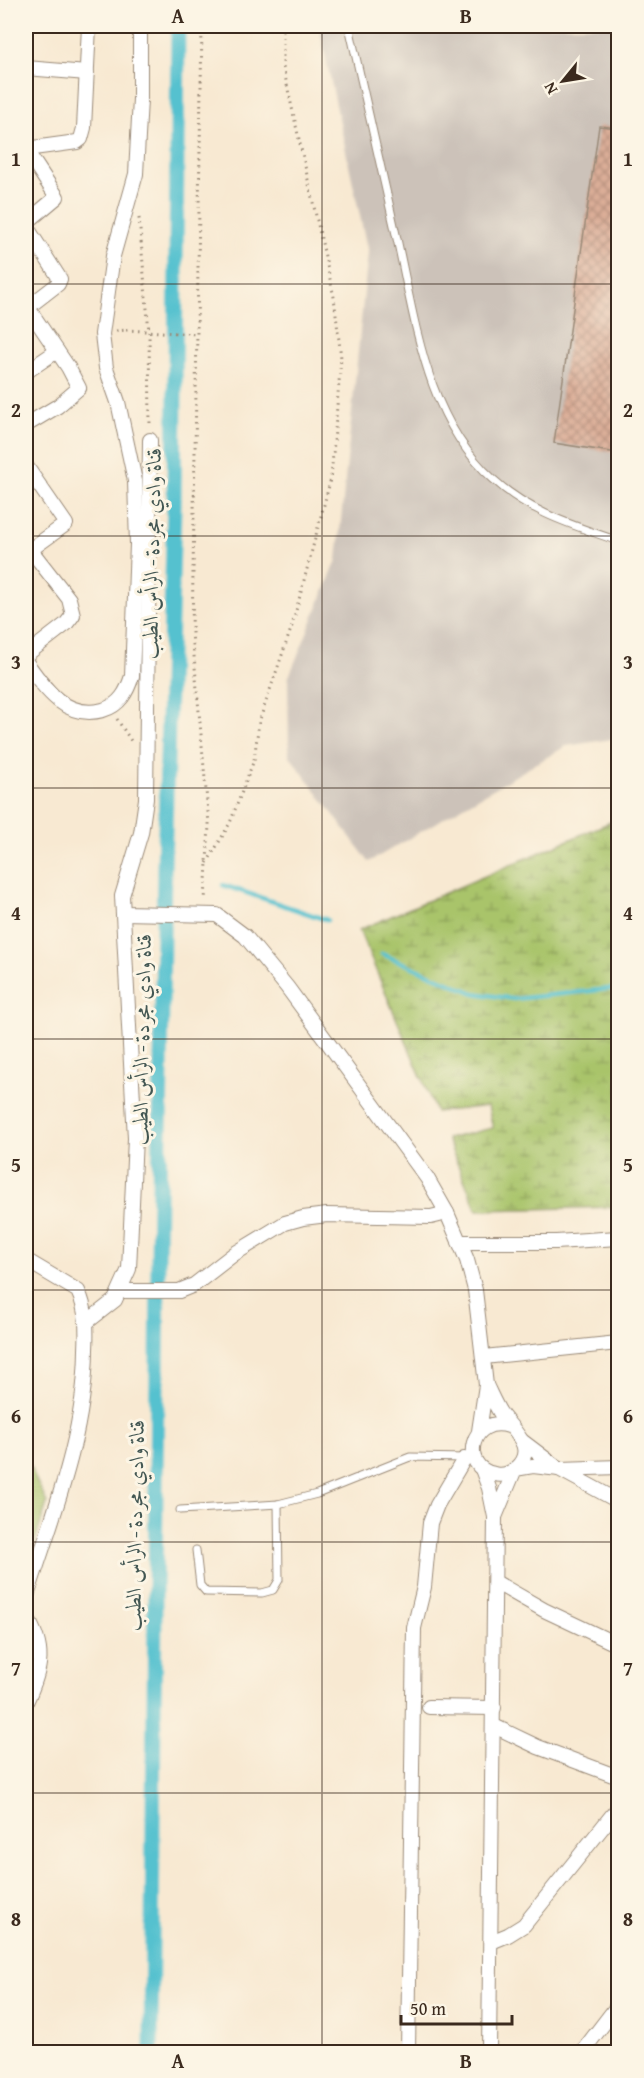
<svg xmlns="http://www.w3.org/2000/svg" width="644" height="2078" font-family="'Gentium Book Plus',Amiri,serif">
  <defs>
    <pattern id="wetland-marsh" width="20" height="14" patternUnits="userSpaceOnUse" patternTransform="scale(1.5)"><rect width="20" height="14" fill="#a9c46b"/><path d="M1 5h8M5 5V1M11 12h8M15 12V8" fill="none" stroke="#8b9f57"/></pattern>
    <pattern id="building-cross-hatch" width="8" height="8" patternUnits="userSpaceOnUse" patternTransform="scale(1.5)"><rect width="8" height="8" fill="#dbae98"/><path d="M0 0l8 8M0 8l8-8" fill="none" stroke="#b38e7b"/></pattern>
  </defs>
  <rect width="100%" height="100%" fill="#fcf5e5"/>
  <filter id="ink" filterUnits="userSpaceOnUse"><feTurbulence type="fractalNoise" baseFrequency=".0167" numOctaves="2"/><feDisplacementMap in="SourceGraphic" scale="12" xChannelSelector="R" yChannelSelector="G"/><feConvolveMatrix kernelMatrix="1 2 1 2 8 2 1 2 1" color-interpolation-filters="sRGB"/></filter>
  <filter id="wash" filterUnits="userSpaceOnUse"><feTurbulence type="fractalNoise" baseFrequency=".008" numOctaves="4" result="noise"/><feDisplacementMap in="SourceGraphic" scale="24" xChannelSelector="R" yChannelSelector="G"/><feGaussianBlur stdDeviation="1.35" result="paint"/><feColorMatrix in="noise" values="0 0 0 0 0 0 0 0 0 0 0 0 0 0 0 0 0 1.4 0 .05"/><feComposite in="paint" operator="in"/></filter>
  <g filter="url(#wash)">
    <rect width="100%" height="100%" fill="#f8e9d2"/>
    <polygon fill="#ccc2b9" points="319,26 618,26 618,738 566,746 369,862 289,755 288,679 337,560 368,253"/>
    <polygon fill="url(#wetland-marsh)" stroke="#727744" stroke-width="1.5" points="618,819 618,1207 477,1210 447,1139 493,1128 488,1106 436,1112 359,930"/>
    <polygon fill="#a9c46b" stroke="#727744" stroke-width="1.5" points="26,1459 47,1503 26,1570"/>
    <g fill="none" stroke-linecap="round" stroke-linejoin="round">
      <g stroke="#55c1cf" stroke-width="4.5">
        <polyline points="223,885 327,920"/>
        <polyline points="382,954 474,993 514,999 618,988"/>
      </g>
      <polyline stroke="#55c1cf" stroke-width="15" points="151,2052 158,1263 164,869 174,507 178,26"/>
    </g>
    <g id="blocks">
      <polygon fill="url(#building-cross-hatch)" points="599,126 618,128 618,453 554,443"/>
    </g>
  </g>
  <g filter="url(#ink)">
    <use href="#blocks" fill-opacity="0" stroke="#9a8a78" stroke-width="1.5"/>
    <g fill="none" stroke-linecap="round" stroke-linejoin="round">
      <defs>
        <g id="lane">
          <path d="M349,26c15,68 31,136 46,204 20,86 29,187 98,249 37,34 80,46 125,62"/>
          <polyline points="180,1510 278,1504 317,1494 410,1457 466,1458"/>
          <polyline points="196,1550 200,1585 206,1592 262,1593 273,1590 279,1580 278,1504"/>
        </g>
        <g id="street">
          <polyline points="26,68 87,73"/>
          <polyline points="26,149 77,142 81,139 84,128 89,26"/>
          <polyline points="26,150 57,197 26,223"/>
          <polyline points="26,226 60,279 58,284 27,308"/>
          <polyline points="26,305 68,367 79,388 58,406 26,425"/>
          <polyline points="26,372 57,351"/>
          <polyline points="26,466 66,524 30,550"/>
          <polyline points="26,544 69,599 73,615 66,624 26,655"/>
          <path d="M26,662c19,27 40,58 77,48 17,-5 24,-18 29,-34l5,-132 -2,-63 -17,-79 -12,-34 -4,-34 11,-78 23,-82 4,-75v-73"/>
          <polyline points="123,913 217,915 245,936 287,987 427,1178 447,1213 467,1260 475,1290 486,1385"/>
          <polyline points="459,1242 556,1242 618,1238"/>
          <path d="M26,1260l52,31c9,19 9,38 8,59 -1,87 -34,167 -60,249"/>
          <polyline points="121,1291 179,1291 194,1285 234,1254 285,1223 303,1218 327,1215 431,1217 447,1213"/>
          <polyline points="87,1322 115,1300 129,1269 135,1138 122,896 141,833 146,799 150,440"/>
          <polyline points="484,1357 618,1343"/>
          <path d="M479,1431l7,-46c5,10 9,20 15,29 11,16 37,34 15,54 -6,6 -14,8 -22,6 -35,-6 -24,-60 15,-48"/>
          <polyline points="482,1469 489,1488 495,1517 515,1469 533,1466 559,1469 522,1441"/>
          <polyline points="559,1469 618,1501"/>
          <polyline points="561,1469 618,1467"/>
          <polyline points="495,1582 544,1610 618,1645"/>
          <path d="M26,1616c20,33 16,52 0,86"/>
          <polyline points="429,1707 494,1708"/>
          <polyline points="494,1726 538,1747 618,1777"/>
          <polyline points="491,1942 508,1935 524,1925 618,1808"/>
          <polyline points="408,2052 414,1628 424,1587 430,1523 437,1505 464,1459"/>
          <polyline points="489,2052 495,1517"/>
          <polyline points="582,2052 618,2005"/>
        </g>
      </defs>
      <use href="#lane" stroke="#9a8a78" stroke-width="9"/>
      <use href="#street" stroke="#9a8a78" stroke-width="16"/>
      <g stroke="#9a8a78" stroke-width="3" stroke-dasharray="1.5 4.5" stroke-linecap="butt">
        <polyline points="202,26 192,633 209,824 205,901"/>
        <polyline points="139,218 149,332 150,427"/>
        <polyline points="116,331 126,330"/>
        <polyline points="117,719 133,744"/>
        <polyline points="207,863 230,823 254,760 259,722 292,626 331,478 341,358 334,297 283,67 283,26"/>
      </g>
      <use href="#lane" stroke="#fff" stroke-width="7"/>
      <use href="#street" stroke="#fff" stroke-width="14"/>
      <polyline stroke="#9a8a78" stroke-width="3" stroke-dasharray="1.5 4.5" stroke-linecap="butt" points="126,330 196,334"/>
    </g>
  </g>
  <path fill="none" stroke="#3b2a1e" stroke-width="1.5" stroke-opacity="0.55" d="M322,26v2026M26,284h592M26,536h592M26,788h592M26,1039h592M26,1290h592M26,1542h592M26,1793h592"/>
  <g text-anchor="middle" stroke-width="6" stroke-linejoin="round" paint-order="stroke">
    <g font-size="21" font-style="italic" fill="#435753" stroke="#fcf5e5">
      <text transform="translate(152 553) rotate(-89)" y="7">قناة وادي مجردة - الرأس الطيب</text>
      <text transform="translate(142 1039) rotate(-89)" y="7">قناة وادي مجردة - الرأس الطيب</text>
      <text transform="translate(135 1525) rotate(-89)" y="7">قناة وادي مجردة - الرأس الطيب</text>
    </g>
  </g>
  <rect width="644" height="2078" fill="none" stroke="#fcf5e5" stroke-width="66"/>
  <g transform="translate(563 81) rotate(240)" stroke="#fcf5e5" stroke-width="4.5" paint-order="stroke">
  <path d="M0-4.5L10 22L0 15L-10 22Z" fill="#3b2a1e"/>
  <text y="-9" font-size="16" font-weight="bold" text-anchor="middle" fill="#3b2a1e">N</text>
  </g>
  <path d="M401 2015v9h111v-9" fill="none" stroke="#3b2a1e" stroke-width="3"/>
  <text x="410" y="2015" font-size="18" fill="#3b2a1e" stroke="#fcf5e5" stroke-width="4.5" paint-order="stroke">50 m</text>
  <rect x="33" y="33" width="578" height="2012" fill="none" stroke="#3b2a1e" stroke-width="2"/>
  <g font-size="20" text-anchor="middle" font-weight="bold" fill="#3b2a1e">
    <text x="178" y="23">A</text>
    <text x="466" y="23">B</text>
    <text x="16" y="166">1</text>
    <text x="628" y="166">1</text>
    <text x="16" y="417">2</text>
    <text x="628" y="417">2</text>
    <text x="16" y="669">3</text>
    <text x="628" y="669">3</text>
    <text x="16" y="920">4</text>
    <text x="628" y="920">4</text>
    <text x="16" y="1172">5</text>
    <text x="628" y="1172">5</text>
    <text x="16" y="1423">6</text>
    <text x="628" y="1423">6</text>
    <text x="16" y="1675">7</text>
    <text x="628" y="1675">7</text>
    <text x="16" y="1926">8</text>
    <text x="628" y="1926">8</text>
    <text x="178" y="2068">A</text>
    <text x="466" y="2068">B</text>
  </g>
</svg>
